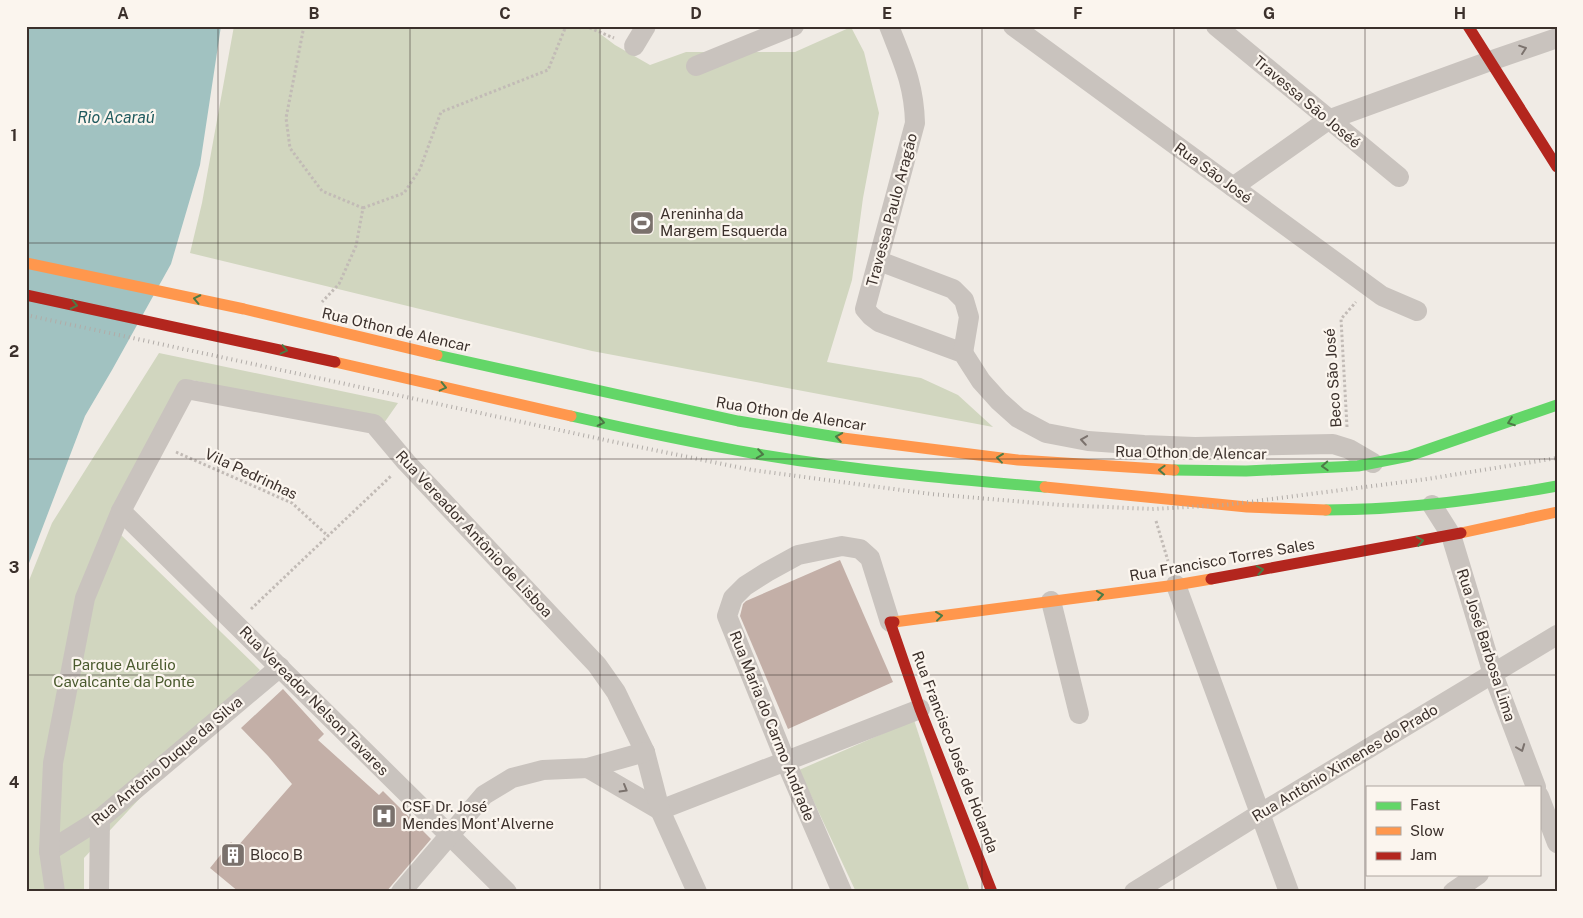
<svg xmlns="http://www.w3.org/2000/svg" width="1583" height="918" font-family="'Public Sans',sans-serif">
  <rect width="100%" height="100%" fill="#f0ebe5"/>
  <g fill="#d1d6bf">
    <polygon points="234,26 603,26 599,33 615,45 650,65 686,52 795,52 851,27 864,52 879,113 863,198 852,280 827,362 921,378 958,395 993,427 592,351 190,253 202,203"/>
    <polygon points="159,353 398,403 384,423 192,380 120,534 260,670 84,858 84,892 26,892 26,588 52,523"/>
    <polygon points="914,720 970,892 856,892 799,770"/>
  </g>
  <polygon fill="#a1c2c1" points="26,26 221,26 200,165 171,264 112,370 85,416 26,571"/>
  <g fill="#c3afa7">
    <polygon points="840,560 893,682 788,729 740,616 743,604 746,601"/>
    <polygon points="283,689 324,734 318,740 379,795 383,791 431,839 386,892 239,892 210,868 231,842 237,847 292,784 268,756 241,728"/>
  </g>
  <g fill="none" stroke-linecap="round" stroke-linejoin="round">
    <g stroke="#c2bbb6" stroke-width="3" stroke-dasharray="2.5 2.5" stroke-linecap="butt">
      <polyline points="304,26 286,118 290,148 322,191 363,208 356,246 339,284 322,302"/>
      <polyline points="585,26 614,38"/>
      <polyline points="363,208 404,193 420,169 441,112 548,70 566,26"/>
      <polyline points="1347,427 1341,319 1356,302"/>
      <polyline points="176,452 292,503 328,536"/>
      <polyline points="1156,521 1168,561"/>
      <polyline points="251,609 391,476"/>
    </g>
    <g stroke="#c9c3be" stroke-width="20">
      <path d="M889,26c14,36 25,58 26,97l-50,186 6,7 8,6 84,31 18,28 18,20 19,17 28,15 42,8 56,4 51,2 138,-3 16,5 24,14"/>
      <polyline points="1013,26 1382,296 1417,311"/>
      <polyline points="1216,26 1399,177"/>
      <polyline points="634,46 646,26"/>
      <polyline points="696,66 794,26"/>
      <polyline points="1233,187 1328,120 1490,61 1557,38"/>
      <polyline points="879,261 953,289 964,300 969,317 963,353"/>
      <polyline points="1432,505 1451,535 1493,674 1536,787"/>
      <polyline points="121,511 507,892"/>
      <polyline points="1176,585 1289,892"/>
      <polyline points="1051,601 1079,714"/>
      <polyline points="588,768 660,810 920,709"/>
      <polyline points="1539,796 1557,843"/>
      <polyline points="49,851 100,819 280,667"/>
      <polyline points="55,892 49,851 53,763 85,598 121,511 186,389 374,424 406,462 597,665 616,692 645,752 660,810 697,892"/>
      <polyline points="99,892 100,819"/>
      <polyline points="401,892 484,795 512,778 543,770 588,768 645,752"/>
      <polyline points="842,892 786,762 727,616 733,598 745,586 767,572 798,555 842,546 860,549 870,558 890,622"/>
      <polyline points="1134,892 1261,813 1557,635"/>
      <polyline points="1453,892 1479,874"/>
    </g>
    <g stroke="#63d668" stroke-width="11">
      <polyline points="437,355 738,421 843,438"/>
      <path d="M571,416c62,14 124,27 186,38 95,16 192,25 288,33"/>
      <polyline points="1174,470 1246,471 1358,466 1409,456 1557,405"/>
      <path d="M1326,510c77,0 155,-10 231,-24"/>
    </g>
    <g stroke="#ff974d" stroke-width="11">
      <polyline points="26,263 244,309 437,355"/>
      <polyline points="335,362 571,416"/>
      <polyline points="843,438 1018,460 1174,470"/>
      <polyline points="1045,487 1247,507 1326,510"/>
      <polyline points="1461,533 1557,512"/>
      <polyline points="894,622 1176,585 1211,579"/>
    </g>
    <g stroke="#b3261e" stroke-width="11">
      <polyline points="1468,26 1557,167"/>
      <polyline points="26,295 335,362"/>
      <polyline points="1211,579 1461,533"/>
      <polyline points="894,622 890,622 920,709 992,892"/>
    </g>
    <polyline stroke="#b1aca8" stroke-width="4" stroke-dasharray="1 4" stroke-linecap="butt" points="26,315 610,441 752,470 931,494 1061,505 1152,509 1225,505 1427,479 1557,458"/>
  </g>
  <defs><path id="oneway-chevron" d="M-2-3.5L2.5 0L-2 3.5" fill="none" stroke-width="1.6" stroke-linecap="round" stroke-linejoin="round" transform="scale(1.25)"/></defs>
  <g stroke="#7b726d">
    <use href="#oneway-chevron" transform="translate(1523 49) rotate(-19)"/>
    <use href="#oneway-chevron" transform="translate(1084 440) rotate(-171)"/>
    <use href="#oneway-chevron" transform="translate(1521 748) rotate(69)"/>
    <use href="#oneway-chevron" transform="translate(624 789) rotate(30)"/>
  </g>
  <g stroke="#4d7b46">
    <use href="#oneway-chevron" transform="translate(197 299) rotate(-168)"/>
    <use href="#oneway-chevron" transform="translate(74 305) rotate(12)"/>
    <use href="#oneway-chevron" transform="translate(284 350) rotate(13)"/>
    <use href="#oneway-chevron" transform="translate(443 387) rotate(13)"/>
    <use href="#oneway-chevron" transform="translate(601 422) rotate(12)"/>
    <use href="#oneway-chevron" transform="translate(1511 422) rotate(160)"/>
    <use href="#oneway-chevron" transform="translate(839 437) rotate(-171)"/>
    <use href="#oneway-chevron" transform="translate(760 454) rotate(9)"/>
    <use href="#oneway-chevron" transform="translate(1000 458) rotate(-173)"/>
    <use href="#oneway-chevron" transform="translate(1325 466) rotate(177)"/>
    <use href="#oneway-chevron" transform="translate(1162 470) rotate(-178)"/>
    <use href="#oneway-chevron" transform="translate(1420 541) rotate(-10)"/>
    <use href="#oneway-chevron" transform="translate(1260 570) rotate(-10)"/>
    <use href="#oneway-chevron" transform="translate(1100 595) rotate(-8)"/>
    <use href="#oneway-chevron" transform="translate(939 616) rotate(-7)"/>
  </g>
  <path fill="none" stroke="#3b302b" stroke-width="1" stroke-opacity="0.55" d="M218,26v866M410,26v866M600,26v866M792,26v866M982,26v866M1174,26v866M1365,26v866M26,243h1531M26,459h1531M26,675h1531"/>
  <defs>
    <symbol id="stadium-square" viewBox="-11 -11 22 22"><rect x="-9" y="-9" width="18" height="18" rx="4" fill="#7a716c" stroke="#fbf5ee"/><path d="M0-5a6.5 5 0 1 0 0 10a6.5 5 0 1 0 0-10ZM-3.5-1.8h7v3.6h-7Z" fill="#fff"/></symbol>
    <symbol id="hospital-square" viewBox="-11 -11 22 22"><rect x="-9" y="-9" width="18" height="18" rx="4" fill="#7a716c" stroke="#fbf5ee"/><path d="M-5-5h3v3.5h4V-5h3V5h-3V1.5h-4V5h-3Z" fill="#fff"/></symbol>
    <symbol id="building-square" viewBox="-11 -11 22 22"><rect x="-9" y="-9" width="18" height="18" rx="4" fill="#7a716c" stroke="#fbf5ee"/><path d="M-4-6H4V6H1V3H-1V6H-4ZM-2.5-4.3h1.7v1.8h-1.7ZM.8-4.3h1.7v1.8H.8ZM-2.5-1h1.7V.8h-1.7ZM.8-1h1.7V.8H.8Z" fill="#fff"/></symbol>
  </defs>
  <g fill-rule="evenodd">
    <use href="#stadium-square" x="628" y="209" width="28" height="28"/>
    <use href="#hospital-square" x="370" y="802" width="28" height="28"/>
    <use href="#building-square" x="219" y="841" width="28" height="28"/>
  </g>
  <g text-anchor="middle" stroke-width="4.5" stroke-linejoin="round" paint-order="stroke">
    <g font-size="15" fill="#3b302b" stroke="#fbf5ee">
      <text transform="translate(1307 102) rotate(40)" y="5">Travessa São Joséé</text>
      <text transform="translate(1213 173) rotate(36)" y="5">Rua São José</text>
      <text transform="translate(892 210) rotate(-75)" y="5">Travessa Paulo Aragão</text>
      <text transform="translate(396 330) rotate(13)" y="5">Rua Othon de Alencar</text>
      <text transform="translate(1333 378) rotate(-94)" y="5">Beco São José</text>
      <text transform="translate(791 414) rotate(9)" y="5">Rua Othon de Alencar</text>
      <text transform="translate(1191 453) rotate(1)" y="5">Rua Othon de Alencar</text>
      <text transform="translate(251 474) rotate(25)" y="5">Vila Pedrinhas</text>
      <text transform="translate(474 534) rotate(47)" y="5">Rua Vereador Antônio de Lisboa</text>
      <text transform="translate(1222 560) rotate(-10)" y="5">Rua Francisco Torres Sales</text>
      <text transform="translate(1486 645) rotate(72)" y="5">Rua José Barbosa Lima</text>
      <text transform="translate(314 701) rotate(45)" y="5">Rua Vereador Nelson Tavares</text>
      <text transform="translate(772 726) rotate(68)" y="5">Rua Maria do Carmo Andrade</text>
      <text transform="translate(955 752) rotate(69)" y="5">Rua Francisco José de Holanda</text>
      <text transform="translate(167 761) rotate(-40)" y="5">Rua Antônio Duque da Silva</text>
      <text transform="translate(1345 763) rotate(-31)" y="5">Rua Antônio Ximenes do Prado</text>
    </g>
    <g font-size="15" fill="#3b302b" stroke="#fbf5ee" text-anchor="start">
      <text x="660" y="219">Areninha da<tspan x="660" dy="17">Margem Esquerda</tspan></text>
      <text x="402" y="812">CSF Dr. José<tspan x="402" dy="17">Mendes Mont'Alverne</tspan></text>
      <text x="250" y="860">Bloco B</text>
    </g>
    <g font-size="15" fill="#4a5a2e" stroke="#fbf5ee">
      <text x="124" y="670">Parque Aurélio<tspan x="124" dy="17">Cavalcante da Ponte</tspan></text>
    </g>
    <g font-size="16" font-style="italic" fill="#1f5a5e" stroke="#fbf5ee">
      <text x="116" y="123">Rio Acaraú</text>
    </g>
  </g>
  <rect width="1583" height="918" fill="none" stroke="#fbf5ee" stroke-width="55"/>
  <rect x="1366" y="786" width="175" height="90" fill="#fbf5ee" stroke="#aea6a0"/>
  <rect x="1376" y="802" width="25" height="8" fill="#63d668" stroke="#aea6a0"/>
  <text x="1410" y="810" font-size="15" fill="#3b302b">Fast</text>
  <rect x="1376" y="827" width="25" height="8" fill="#ff974d" stroke="#aea6a0"/>
  <text x="1410" y="836" font-size="15" fill="#3b302b">Slow</text>
  <rect x="1376" y="852" width="25" height="8" fill="#b3261e" stroke="#aea6a0"/>
  <text x="1410" y="860" font-size="15" fill="#3b302b">Jam</text>
  <rect x="28" y="28" width="1528" height="862" fill="none" stroke="#3b302b" stroke-width="2"/>
  <g font-size="16" text-anchor="middle" font-weight="bold" fill="#3b302b">
    <text x="123" y="19">A</text>
    <text x="314" y="19">B</text>
    <text x="505" y="19">C</text>
    <text x="696" y="19">D</text>
    <text x="887" y="19">E</text>
    <text x="1078" y="19">F</text>
    <text x="1269" y="19">G</text>
    <text x="1460" y="19">H</text>
    <text x="14" y="141">1</text>
    <text x="14" y="357">2</text>
    <text x="14" y="573">3</text>
    <text x="14" y="788">4</text>
  </g>
</svg>
